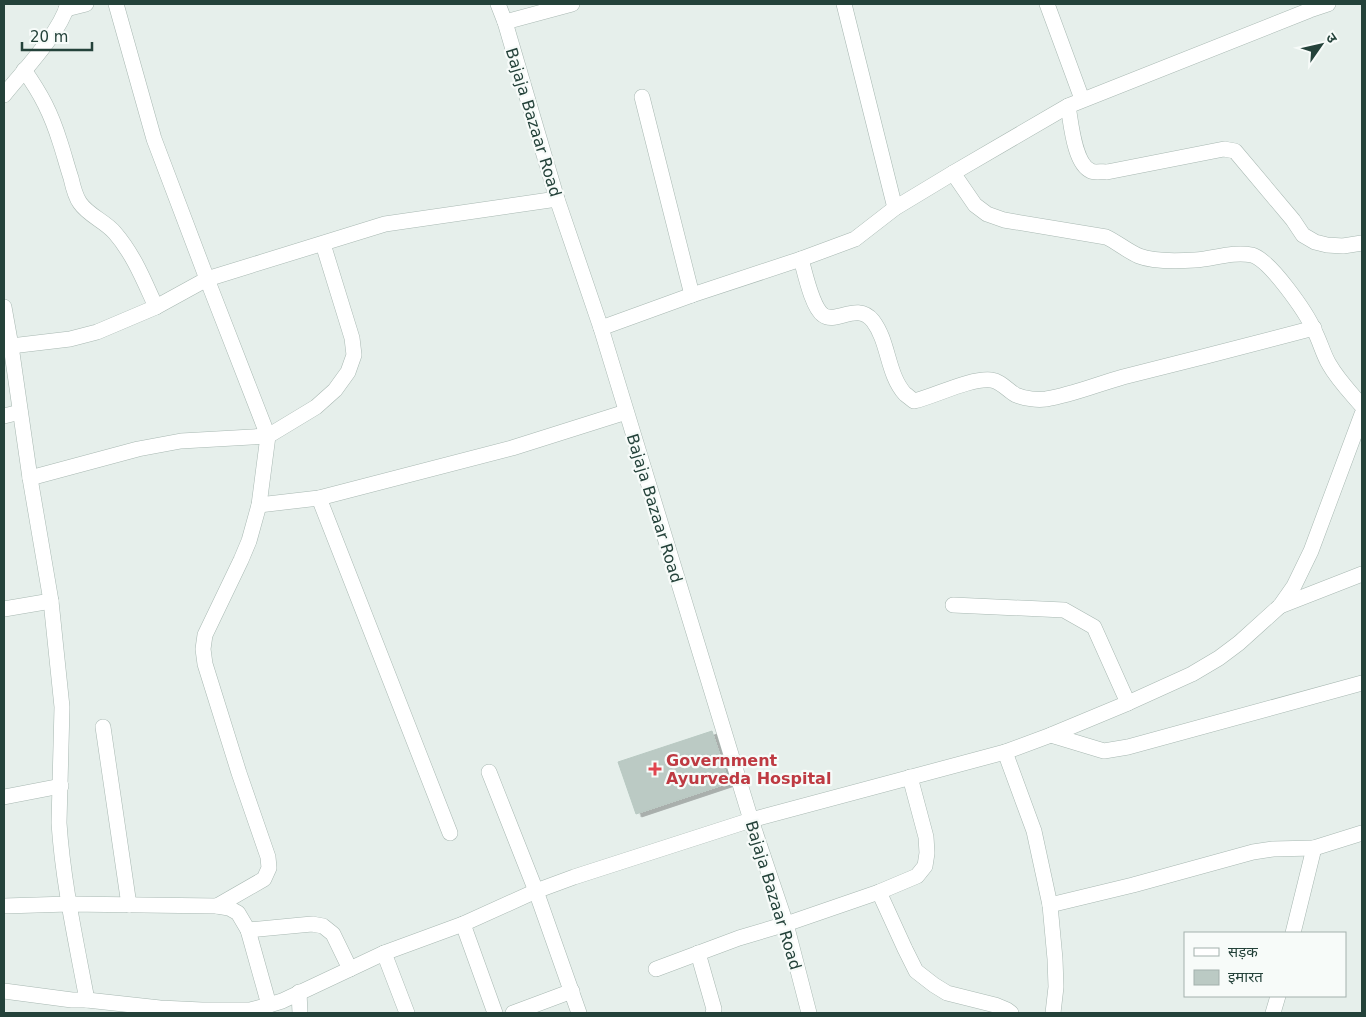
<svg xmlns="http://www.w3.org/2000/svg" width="1366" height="1017" font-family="'DejaVu Sans','Noto Sans Devanagari',sans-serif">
  <defs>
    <filter id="shadow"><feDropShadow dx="5.5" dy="3" stdDeviation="0" flood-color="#0004"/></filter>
  </defs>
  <rect width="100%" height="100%" fill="#e6efeb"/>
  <polygon fill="#bbcac4" stroke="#b8c9c2" filter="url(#shadow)" points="712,731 729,783 636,814 618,762"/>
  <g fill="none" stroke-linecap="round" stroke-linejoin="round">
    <defs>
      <g id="minor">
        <polyline points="116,4 154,139 207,279 268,436 259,505 249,541 241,560 205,635 203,649 205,664 239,773 268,857 269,868 264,879 217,906"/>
        <polyline points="844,4 895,208"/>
        <polyline points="1047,4 1082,99"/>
        <polyline points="66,9 86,4"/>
        <polyline points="505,22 572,4"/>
        <path d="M24,70c17,24 27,43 36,72 4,12 7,24 11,36 2,9 4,18 9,25 9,13 25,18 35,30 19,22 29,48 41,74"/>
        <path d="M4,95c20,-25 55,-61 64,-91"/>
        <polyline points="642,97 692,295"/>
        <path d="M1068,106c3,16 6,58 23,65 4,2 12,0 16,1l117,-23 11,2 58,69 10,15 12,7 12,3 16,1 19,-3"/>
        <path d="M953,173l22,32 12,9 17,6 102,17c11,5 21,14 33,19 15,6 40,5 56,4 18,-1 38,-9 57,-5 18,5 54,57 62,75 6,11 9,24 15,34 9,16 22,29 33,42"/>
        <path d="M801,259c4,14 11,48 22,56 13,10 34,-14 50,6 16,21 14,53 32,73 3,2 6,5 9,7 22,-5 55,-23 77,-21 10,1 17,11 25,15 9,4 22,5 30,4 26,-4 52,-15 77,-22 64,-16 127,-32 191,-49"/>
        <path d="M4,307l7,39 19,132 21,123 11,106 -3,116c4,60 17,118 28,177"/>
        <polyline points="601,328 692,295 801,259 855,239 895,208 953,173 1068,106 1310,10 1328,4"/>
        <polyline points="11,346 70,339 97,332 156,307 207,279 385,224 557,199"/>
        <polyline points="4,416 20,412"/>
        <polyline points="30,478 138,449 181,441 268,436 316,407 335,390 348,372 354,355 352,338 323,244"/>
        <polyline points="319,498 450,833"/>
        <polyline points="259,505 319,498 512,448 626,412"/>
        <polyline points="953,605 1064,610 1094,627 1128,703"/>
        <polyline points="1280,606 1362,574"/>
        <polyline points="4,609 51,601"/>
        <polyline points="103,727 129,905"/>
        <polyline points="1051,735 1104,751 1128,747 1362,683"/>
        <polyline points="1005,752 1034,831 1050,905 1055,959 1056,987 1053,1013"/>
        <polyline points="489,772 536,891 579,1013"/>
        <polyline points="4,797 61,786"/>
        <polyline points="879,892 905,949 916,971 934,985 947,993 995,1005 1007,1010 1011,1013"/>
        <polyline points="1050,905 1133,885 1253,852 1273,849 1314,848"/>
        <polyline points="4,906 69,904 217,906 229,908 238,913 248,930 269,1005"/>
        <polyline points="463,924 495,1013"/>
        <polyline points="248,930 312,924 323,926 333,934 350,969"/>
        <polyline points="1293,933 1314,848 1362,833"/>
        <polyline points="384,953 407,1013"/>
        <polyline points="698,953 714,1009 713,1013"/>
        <polyline points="656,969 739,938 786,924 879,892 917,876 925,866 927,853 926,837 910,777"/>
        <polyline points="4,991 72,1000 87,1000 160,1008 202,1010 250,1010 269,1005 282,1001 384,953 463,924 536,891 574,877 751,820"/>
        <polyline points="299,992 300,1013"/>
        <polyline points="513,1013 572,991"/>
        <polyline points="1273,1013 1278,996"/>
      </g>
      <g id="tertiary">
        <polyline points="498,4 505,22 557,199 601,328 751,820 786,924 809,1013"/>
        <polyline points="751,820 1005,752 1051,735 1128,703 1192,674 1219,658 1239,643 1280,606 1294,586 1311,551 1362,414"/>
      </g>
    </defs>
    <use href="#minor" stroke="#a8b8b2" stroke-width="16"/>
    <use href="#tertiary" stroke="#a8b8b2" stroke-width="16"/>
    <use href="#minor" stroke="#fff" stroke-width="15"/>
    <use href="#tertiary" stroke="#fff" stroke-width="15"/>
  </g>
  <path fill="#e0444e" stroke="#f7fbf9" stroke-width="2" d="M652.5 761.5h5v5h5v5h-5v5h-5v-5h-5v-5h5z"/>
  <g text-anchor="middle" stroke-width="4.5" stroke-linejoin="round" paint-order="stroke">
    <g font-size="16" fill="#24423a" stroke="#f7fbf9">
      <text transform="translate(534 122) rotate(73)" y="6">Bajaja Bazaar Road</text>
      <text transform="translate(655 508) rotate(73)" y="6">Bajaja Bazaar Road</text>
      <text transform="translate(774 895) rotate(73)" y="6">Bajaja Bazaar Road</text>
    </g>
    <g font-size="16" font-weight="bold" fill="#be3a42" stroke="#f7fbf9" text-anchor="start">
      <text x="666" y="766">Government<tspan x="666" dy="18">Ayurveda Hospital</tspan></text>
    </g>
  </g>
  <rect width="1366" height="1017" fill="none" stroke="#24423a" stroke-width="10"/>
  <rect x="1184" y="932" width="162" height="65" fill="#f7fbf9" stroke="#a3b1ad"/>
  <rect x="1194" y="948" width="25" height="8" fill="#ffffff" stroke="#a3b1ad"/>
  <text x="1228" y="957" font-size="15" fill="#24423a">सड़क</text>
  <rect x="1194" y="970" width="25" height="15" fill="#bbcac4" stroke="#a3b1ad"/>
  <text x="1228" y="982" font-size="15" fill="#24423a">इमारत</text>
  <g transform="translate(1321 45) rotate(56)" stroke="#f7fbf9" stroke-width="4" paint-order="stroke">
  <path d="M0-4L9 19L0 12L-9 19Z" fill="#24423a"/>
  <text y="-8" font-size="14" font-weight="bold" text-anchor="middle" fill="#24423a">उ</text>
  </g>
  <path d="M22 42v8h70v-8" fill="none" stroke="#24423a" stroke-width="2.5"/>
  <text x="30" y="42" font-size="15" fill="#24423a" stroke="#f7fbf9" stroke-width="4" paint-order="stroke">20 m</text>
</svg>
